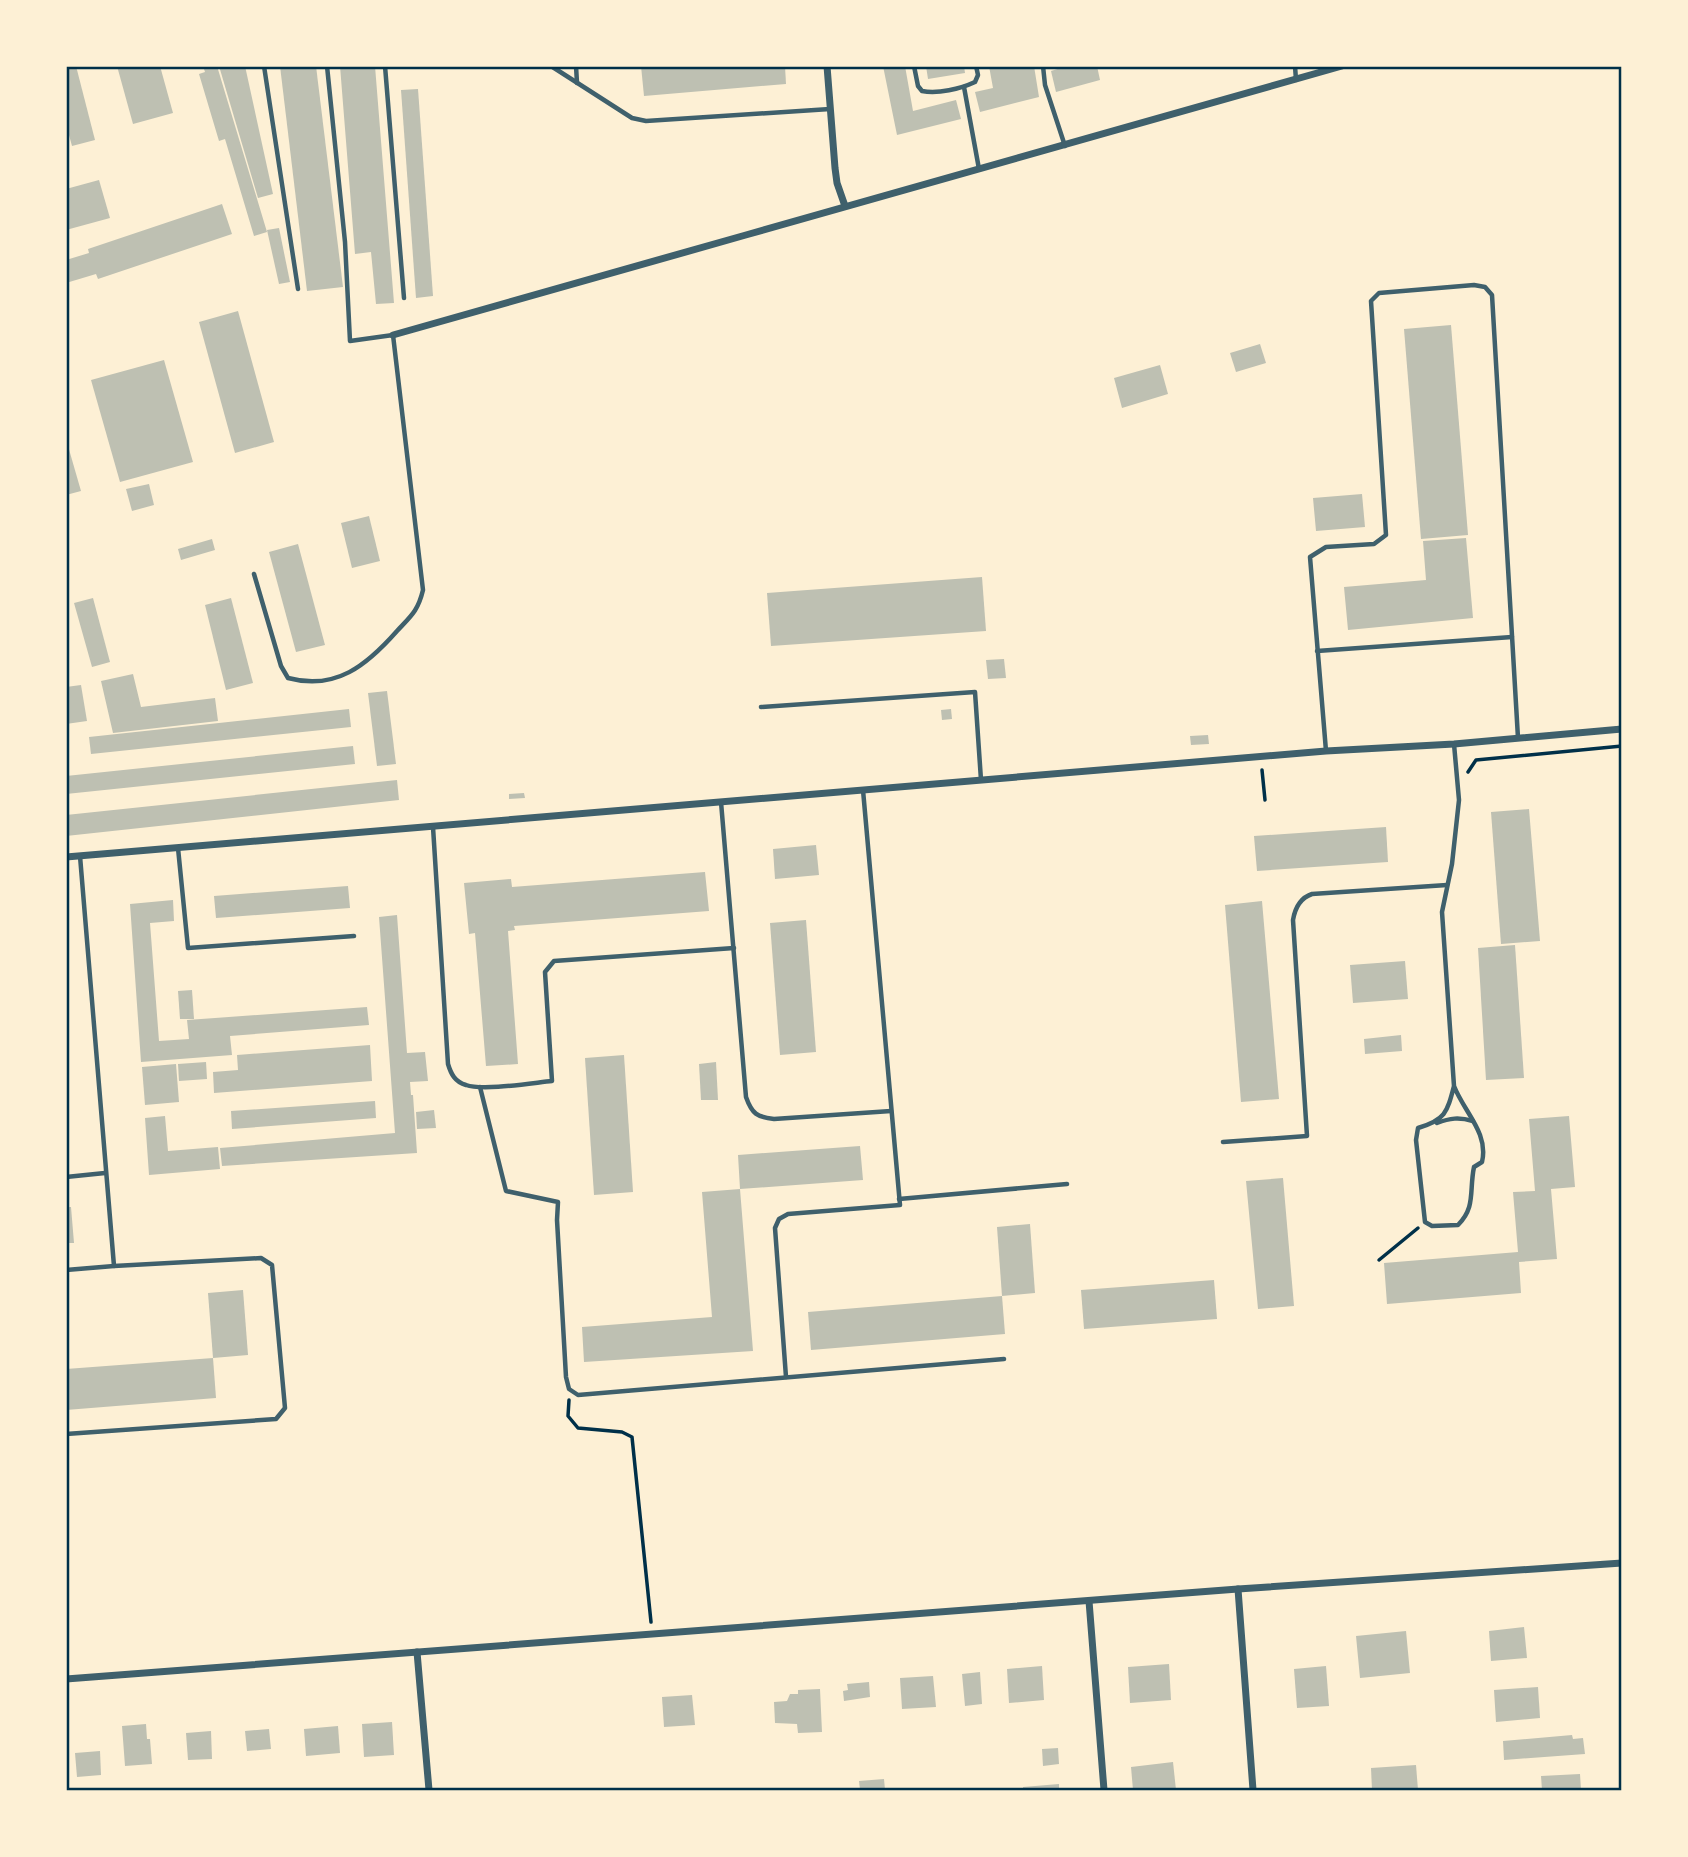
<svg xmlns="http://www.w3.org/2000/svg" width="1688" height="1857" font-family="'PT Sans Narrow',sans-serif">
  <rect width="100%" height="100%" fill="#fdf0d5"/>
  <g fill="#bec0b2">
    <polygon points="66,66 76,66 95,140 72,146 66,124"/>
    <polygon points="117,66 160,66 173,113 133,124"/>
    <polygon points="203,66 217,66 267,232 254,236 225,139 219,141 199,74 205,72"/>
    <polygon points="219,66 245,66 273,194 258,198"/>
    <polygon points="280,66 316,66 343,287 307,291"/>
    <polygon points="340,66 375,66 394,303 376,304 371,252 355,254"/>
    <polygon points="641,66 785,66 786,84 644,96"/>
    <polygon points="883,66 905,66 913,111 956,100 961,119 897,135"/>
    <polygon points="926,66 964,66 965,73 928,79"/>
    <polygon points="989,66 1034,66 1039,97 980,112 975,92 993,88"/>
    <polygon points="1067,66 1097,66 1100,80 1056,92 1051,71"/>
    <polygon points="418,89 433,296 416,298 401,90"/>
    <polygon points="99,180 110,218 66,230 66,189"/>
    <polygon points="222,204 232,234 98,279 96,274 66,283 66,260 89,253 88,249"/>
    <polygon points="279,228 290,282 279,284 267,230"/>
    <polygon points="238,311 274,442 235,453 199,322"/>
    <polygon points="1451,325 1468,535 1421,539 1404,329"/>
    <polygon points="1260,344 1266,363 1236,372 1230,353"/>
    <polygon points="164,360 193,462 120,482 91,380"/>
    <polygon points="1160,365 1168,394 1122,408 1114,378"/>
    <polygon points="66,439 81,491 66,495"/>
    <polygon points="149,484 154,505 132,511 126,489"/>
    <polygon points="1362,494 1365,527 1316,531 1313,498"/>
    <polygon points="369,516 380,561 352,568 341,523"/>
    <polygon points="1466,538 1473,618 1348,630 1344,587 1426,580 1423,541"/>
    <polygon points="212,539 215,550 181,560 178,549"/>
    <polygon points="298,544 325,645 296,652 269,552"/>
    <polygon points="982,577 986,631 771,646 767,593"/>
    <polygon points="93,598 110,662 92,667 74,603"/>
    <polygon points="231,598 253,683 226,690 205,605"/>
    <polygon points="1004,659 1006,678 988,679 986,660"/>
    <polygon points="133,674 141,707 215,698 218,721 113,733 101,681"/>
    <polygon points="81,685 87,721 66,724 66,687"/>
    <polygon points="387,691 396,764 377,766 368,693"/>
    <polygon points="349,709 351,727 91,754 89,737"/>
    <polygon points="951,709 952,719 942,720 941,710"/>
    <polygon points="1208,735 1209,744 1191,745 1190,736"/>
    <polygon points="353,746 355,764 66,794 66,776"/>
    <polygon points="397,780 399,800 66,836 66,815"/>
    <polygon points="524,793 525,798 509,799 509,794"/>
    <polygon points="1529,809 1540,941 1501,944 1491,812"/>
    <polygon points="1386,827 1388,862 1257,871 1254,836"/>
    <polygon points="816,845 819,875 775,879 773,849"/>
    <polygon points="705,872 709,911 514,926 515,930 508,931 518,1064 486,1066 475,933 469,934 464,883 511,879 512,887"/>
    <polygon points="348,886 350,908 216,918 214,896"/>
    <polygon points="173,900 174,921 150,923 159,1041 189,1039 187,1020 215,1018 367,1007 369,1025 230,1036 232,1055 141,1062 130,904"/>
    <polygon points="1262,901 1279,1099 1241,1102 1225,905"/>
    <polygon points="397,915 407,1053 425,1052 428,1081 410,1082 411,1095 413,1095 417,1153 222,1166 220,1148 395,1133 379,917"/>
    <polygon points="806,920 816,1052 780,1055 770,923"/>
    <polygon points="1515,945 1524,1078 1486,1080 1478,948"/>
    <polygon points="1405,961 1408,999 1353,1003 1350,965"/>
    <polygon points="192,990 194,1019 180,1019 178,991"/>
    <polygon points="1401,1035 1402,1051 1365,1054 1364,1039"/>
    <polygon points="370,1045 372,1081 214,1093 213,1072 238,1070 237,1055"/>
    <polygon points="624,1055 633,1192 594,1195 585,1058"/>
    <polygon points="206,1062 207,1079 179,1081 178,1064"/>
    <polygon points="716,1062 718,1100 701,1100 699,1064"/>
    <polygon points="176,1064 179,1102 145,1105 142,1067"/>
    <polygon points="375,1101 376,1118 232,1129 231,1111"/>
    <polygon points="434,1110 436,1128 417,1129 416,1112"/>
    <polygon points="165,1116 168,1151 218,1147 220,1169 149,1175 145,1118"/>
    <polygon points="1569,1116 1575,1187 1551,1189 1557,1259 1519,1262 1521,1293 1387,1304 1384,1263 1518,1252 1513,1192 1535,1191 1529,1119"/>
    <polygon points="860,1146 863,1180 740,1189 753,1351 584,1362 582,1327 712,1317 702,1192 740,1189 738,1155"/>
    <polygon points="1283,1178 1294,1306 1258,1309 1246,1181"/>
    <polygon points="66,1207 71,1207 74,1243 66,1243"/>
    <polygon points="1030,1224 1035,1293 1002,1296 997,1227"/>
    <polygon points="1214,1280 1217,1319 1084,1329 1081,1290"/>
    <polygon points="243,1290 248,1355 213,1358 208,1293"/>
    <polygon points="1002,1296 1005,1334 811,1350 808,1312"/>
    <polygon points="213,1358 216,1398 66,1410 66,1369"/>
    <polygon points="1524,1627 1527,1658 1491,1661 1489,1631"/>
    <polygon points="1406,1631 1410,1673 1360,1678 1356,1636"/>
    <polygon points="1169,1664 1171,1700 1130,1703 1128,1667"/>
    <polygon points="1042,1666 1044,1700 1009,1703 1007,1669"/>
    <polygon points="1326,1666 1329,1706 1297,1708 1294,1669"/>
    <polygon points="980,1672 982,1704 965,1706 962,1674"/>
    <polygon points="933,1676 936,1707 902,1709 900,1678"/>
    <polygon points="869,1682 870,1697 844,1701 843,1691 848,1690 847,1684"/>
    <polygon points="1538,1687 1540,1718 1496,1722 1494,1690"/>
    <polygon points="820,1689 822,1732 798,1733 797,1724 775,1723 774,1702 787,1701 790,1694 798,1694 798,1690"/>
    <polygon points="692,1695 695,1725 664,1727 662,1697"/>
    <polygon points="392,1722 394,1755 364,1757 362,1724"/>
    <polygon points="146,1724 147,1739 150,1739 152,1764 125,1766 122,1726"/>
    <polygon points="338,1726 340,1753 306,1756 304,1729"/>
    <polygon points="269,1729 271,1749 247,1751 245,1731"/>
    <polygon points="211,1731 212,1759 188,1760 186,1733"/>
    <polygon points="1572,1735 1573,1739 1583,1738 1585,1754 1504,1760 1503,1741"/>
    <polygon points="1058,1748 1059,1764 1043,1766 1042,1749"/>
    <polygon points="100,1751 101,1775 77,1777 75,1753"/>
    <polygon points="1173,1762 1176,1790 1133,1790 1131,1767"/>
    <polygon points="1416,1765 1418,1790 1372,1790 1371,1768"/>
    <polygon points="1580,1774 1581,1790 1542,1790 1541,1776"/>
    <polygon points="884,1779 885,1790 860,1790 859,1781"/>
    <polygon points="1059,1784 1059,1790 1023,1790 1023,1787"/>
  </g>
  <g fill="none" stroke-linecap="round" stroke-linejoin="round">
    <g stroke="#003049" stroke-width="3.5">
      <polyline points="1262,770 1265,800"/>
      <polyline points="1468,772 1476,760 1622,746"/>
      <polyline points="1379,1260 1418,1228"/>
      <polyline points="569,1400 568,1416 578,1428 622,1432 632,1437 651,1622"/>
    </g>
    <g stroke="#3f606c" stroke-width="4.5">
      <polyline points="264,66 298,289"/>
      <polyline points="385,66 404,298"/>
      <polyline points="551,66 632,118 646,121 830,109"/>
      <polyline points="576,66 577,83"/>
      <path d="M914,66l4,20 4,5c16,3 38,-2 53,-9l3,-7 -2,-9"/>
      <polyline points="1043,66 1045,85 1065,146"/>
      <polyline points="1295,66 1296,80"/>
      <polyline points="964,87 979,169"/>
      <path d="M254,574l27,92 7,12c48,13 79,-13 109,-47 14,-15 21,-20 26,-41l-30,-255 -43,6 -5,-99 -18,-176"/>
      <polyline points="1317,651 1512,637"/>
      <polyline points="761,707 975,692 981,780"/>
      <polyline points="1326,751 1310,557 1326,547 1374,544 1386,535 1371,301 1379,293 1474,285 1485,287 1492,295 1518,738"/>
      <path d="M721,802l25,295c6,17 11,20 28,22l117,-8"/>
      <path d="M433,827l15,237c3,10 7,18 18,21 17,6 66,-2 86,-4l-7,-109 9,-11 180,-13"/>
      <polyline points="178,848 188,948 354,936"/>
      <path d="M1454,1086c10,26 35,47 28,76l-8,5c-5,24 2,40 -16,58l-26,1 -7,-4 -9,-82 2,-12c27,-8 29,-15 36,-42l-12,-174 10,-48 7,-64 -5,-56"/>
      <polyline points="480,1087 506,1191 558,1202 557,1220 566,1377 569,1389 578,1395 1004,1359"/>
      <path d="M1437,1123c13,-5 22,-6 36,-2"/>
      <path d="M1223,1142l84,-6 -14,-216c2,-12 7,-22 19,-26l135,-9"/>
      <polyline points="66,1177 105,1173"/>
      <polyline points="899,1199 1067,1184"/>
      <polyline points="66,1270 114,1266 80,856"/>
      <polyline points="786,1377 775,1228 779,1219 788,1214 900,1205 863,790"/>
      <polyline points="66,1434 276,1419 285,1408 272,1265 261,1258 114,1266"/>
    </g>
    <g stroke="#3f606c" stroke-width="7">
      <polyline points="827,66 835,168 837,183 845,206"/>
      <path d="M393,335c316,-91 633,-177 949,-269"/>
      <polyline points="66,857 1326,751 1454,744 1622,729"/>
      <polyline points="1238,1589 1253,1790"/>
      <polyline points="1089,1601 1104,1790"/>
      <polyline points="417,1652 429,1790"/>
      <polyline points="66,1679 1238,1589 1622,1563"/>
    </g>
  </g>
  <rect width="1688" height="1857" fill="none" stroke="#fdf0d5" stroke-width="136"/>
  <rect x="68" y="68" width="1552" height="1721" fill="none" stroke="#003049" stroke-width="2.5"/>
</svg>
